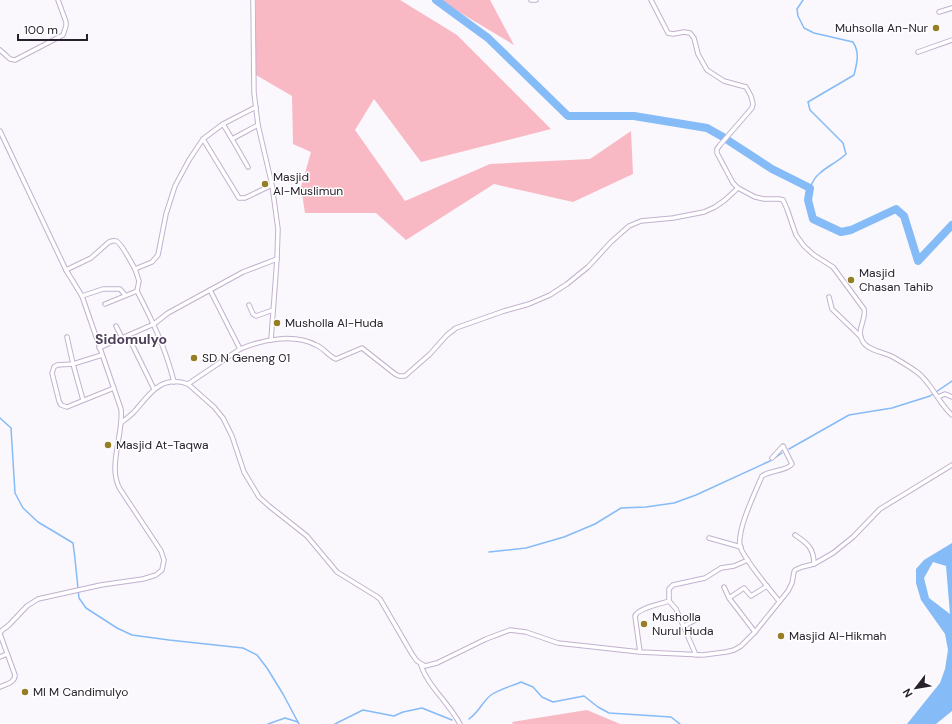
<svg xmlns="http://www.w3.org/2000/svg" width="952" height="724" font-family="'DM Sans',sans-serif">
  <rect width="100%" height="100%" fill="#faf7fd"/>
  <g fill="#f9b9c4">
    <polygon points="256,0 400,0 457,35 551,129 421,162 374,99 355,130 405,201 490,164 590,159 631,131 633,174 573,202 494,184 406,240 376,213 305,213 301,187 311,152 293,144 292,96 256,75"/>
    <polygon points="439,0 490,0 514,45"/>
    <polygon points="587,710 620,724 513,724 512,722"/>
  </g>
  <path fill="#85bbf7" fill-rule="evenodd" d="M952,543v168l-16,13h-29l33,-41 5,-14 3,-19 -3,-16 -24,-34 -5,-17v-14l8,-9zM933,562l13,4 4,48 -21,-16 -5,-20z"/>
  <g fill="none" stroke-linecap="round" stroke-linejoin="round">
    <g stroke="#85bbf7" stroke-width="1.5">
      <path d="M803,0l-6,9 1,7 6,12 10,5 39,9c7,11 4,21 1,33l-46,27 2,8 33,33 3,11c-8,8 -19,12 -27,20 -4,3 -7,9 -9,14"/>
      <polyline points="0,418 11,428 15,493 23,508 38,522 73,543 75,559 79,598 86,608 117,628 132,635 169,640 243,648 257,655 267,668 283,694 299,724"/>
      <polyline points="789,449 849,415 892,408 930,396 952,381"/>
      <polyline points="489,552 526,548 564,537 595,524 621,508 646,507 674,503 696,495 770,461 782,453"/>
      <path d="M469,719c11,-8 13,-17 22,-24 9,-6 21,-9 30,-13l12,5 9,10 11,5 31,-6 14,11 11,6 62,4 9,7"/>
      <polyline points="268,724 285,718 298,722"/>
      <polyline points="335,724 363,710 394,716 403,712 422,708 452,720"/>
    </g>
    <g stroke="#85bbf7" stroke-width="8">
      <polyline points="436,0 488,38 568,116 634,116 707,128 723,137"/>
      <polyline points="729,141 772,169 810,188 808,200 813,219 841,232 851,230 896,209 904,216 918,261 952,225"/>
    </g>
    <defs>
      <g id="minor">
        <polyline points="531,0 536,0"/>
        <path d="M651,0l17,33 5,1 11,-2 6,1 4,5 4,16 9,16 17,11 22,6 5,9 2,8 -1,4 -32,37 -3,4v4l16,30 5,5 17,9 9,2h15l4,1 4,9 9,26 8,11 10,9 19,12 31,42c3,11 -9,21 -1,33 6,9 21,10 30,15 7,4 17,10 24,15 15,11 21,31 35,43"/>
        <polyline points="939,12 952,8"/>
        <polyline points="0,50 10,59 15,60 63,35 66,26 66,22 58,0"/>
        <polyline points="918,52 952,40"/>
        <polyline points="223,124 232,139"/>
        <path d="M0,131l66,139 16,26 39,113c3,25 -14,58 -1,80l41,62 3,9 -2,10 -6,5 -13,4 -42,6 -63,14 -11,7 -18,19 -9,7"/>
        <polyline points="203,139 239,198 245,198 272,185"/>
        <polyline points="248,167 232,139 258,125"/>
        <path d="M66,270l25,-12 18,-16c3,-1 4,-2 7,-1 6,2 15,22 19,28"/>
        <polyline points="137,291 139,281 135,269 152,262 158,255 166,214 175,186 189,160 203,139 223,124 256,107"/>
        <polyline points="82,296 103,289 120,289 125,295"/>
        <polyline points="829,297 832,309 861,337"/>
        <path d="M105,304l32,-13c15,29 29,58 37,91"/>
        <polyline points="249,305 253,314 256,316 273,310"/>
        <polyline points="116,326 122,338"/>
        <polyline points="128,336 154,389"/>
        <polyline points="67,337 73,364 83,400"/>
        <polyline points="271,340 277,259"/>
        <polyline points="99,348 154,324 168,313 243,272 277,259 278,229 272,185 258,125 254,93 253,0"/>
        <path d="M240,349c22,-9 53,-16 76,-4 8,3 13,12 20,14l26,-11 33,26 4,2h6l25,-22 17,-19 9,-7 48,-17 25,-7 21,-9 17,-11 21,-17 23,-25 18,-16 12,-5 32,-3 31,-6 11,-5 10,-7 13,-12"/>
        <polyline points="102,355 73,364 57,365 54,367 52,373 59,401 61,405 67,407 114,388"/>
        <polyline points="188,384 214,407 223,418 232,436 244,472 259,497 269,506 307,536 337,572 376,596 380,599 412,654 417,661 425,666 437,663 486,639 510,630 526,632 558,643 640,652 703,655 726,652 734,650 741,646 755,632 788,591 792,583 794,572 795,570 802,567 814,564 833,553 853,537 880,509 952,465"/>
        <polyline points="938,397 945,394 952,397"/>
        <path d="M122,422c4,-3 8,-6 12,-10 15,-17 27,-38 54,-28l52,-35 -30,-59"/>
        <path d="M772,458l11,-12 9,18c-5,7 -21,6 -30,12 -7,17 -25,53 -22,70 3,12 31,45 39,55"/>
        <path d="M795,535c12,8 19,13 19,29"/>
        <polyline points="709,538 741,547"/>
        <polyline points="724,587 729,598 755,632"/>
        <polyline points="729,598 744,588 751,596 767,586"/>
        <polyline points="669,601 669,589 673,585 705,578 721,568 734,566 748,560"/>
        <polyline points="684,626 697,619"/>
        <path d="M0,634l15,41c0,8 -9,9 -15,12"/>
        <path d="M640,652l-5,-36c3,-8 26,-12 34,-15l7,8 20,46"/>
        <polyline points="0,657 7,654"/>
        <path d="M421,665c6,20 28,38 39,59"/>
      </g>
    </defs>
    <use href="#minor" stroke="#c2b1cf" stroke-width="5.5"/>
    <use href="#minor" stroke="#fff" stroke-width="3.5"/>
  </g>
  <g fill="#957e25" stroke="#fff" stroke-width="1.5">
    <circle cx="936" cy="28" r="4"/>
    <circle cx="265" cy="184" r="4"/>
    <circle cx="851" cy="280" r="4"/>
    <circle cx="277" cy="323" r="4"/>
    <circle cx="194" cy="358" r="4"/>
    <circle cx="108" cy="445" r="4"/>
    <circle cx="644" cy="624" r="4"/>
    <circle cx="781" cy="636" r="4"/>
    <circle cx="25" cy="692" r="4"/>
  </g>
  <g text-anchor="middle" stroke-width="3" stroke-linejoin="round" paint-order="stroke">
    <g font-size="12" fill="#28212d" stroke="#fff" text-anchor="start">
      <text x="928" y="32" text-anchor="end">Muhsolla An-Nur</text>
      <text x="273" y="181">Masjid<tspan x="273" dy="14">Al-Muslimun</tspan></text>
      <text x="859" y="277">Masjid<tspan x="859" dy="14">Chasan Tahib</tspan></text>
      <text x="285" y="327">Musholla Al-Huda</text>
      <text x="202" y="362">SD N Geneng 01</text>
      <text x="116" y="449">Masjid At-Taqwa</text>
      <text x="652" y="621">Musholla<tspan x="652" dy="14">Nurul Huda</tspan></text>
      <text x="789" y="640">Masjid Al-Hikmah</text>
      <text x="33" y="696">MI M Candimulyo</text>
    </g>
    <g font-size="14" font-weight="bold" fill="#4e405a" stroke="#fff">
      <text x="131" y="344">Sidomulyo</text>
    </g>
  </g>
  <g transform="translate(916 688) rotate(239)" stroke="#ffffff" stroke-width="3" paint-order="stroke">
  <path d="M0-3L7 15L0 10L-7 15Z" fill="#28212d"/>
  <text y="-6" font-size="11" font-weight="bold" text-anchor="middle" fill="#28212d">N</text>
  </g>
  <path d="M18 34v6h69v-6" fill="none" stroke="#28212d" stroke-width="2"/>
  <text x="24" y="34" font-size="12" fill="#28212d" stroke="#ffffff" stroke-width="3" paint-order="stroke">100 m</text>
</svg>
